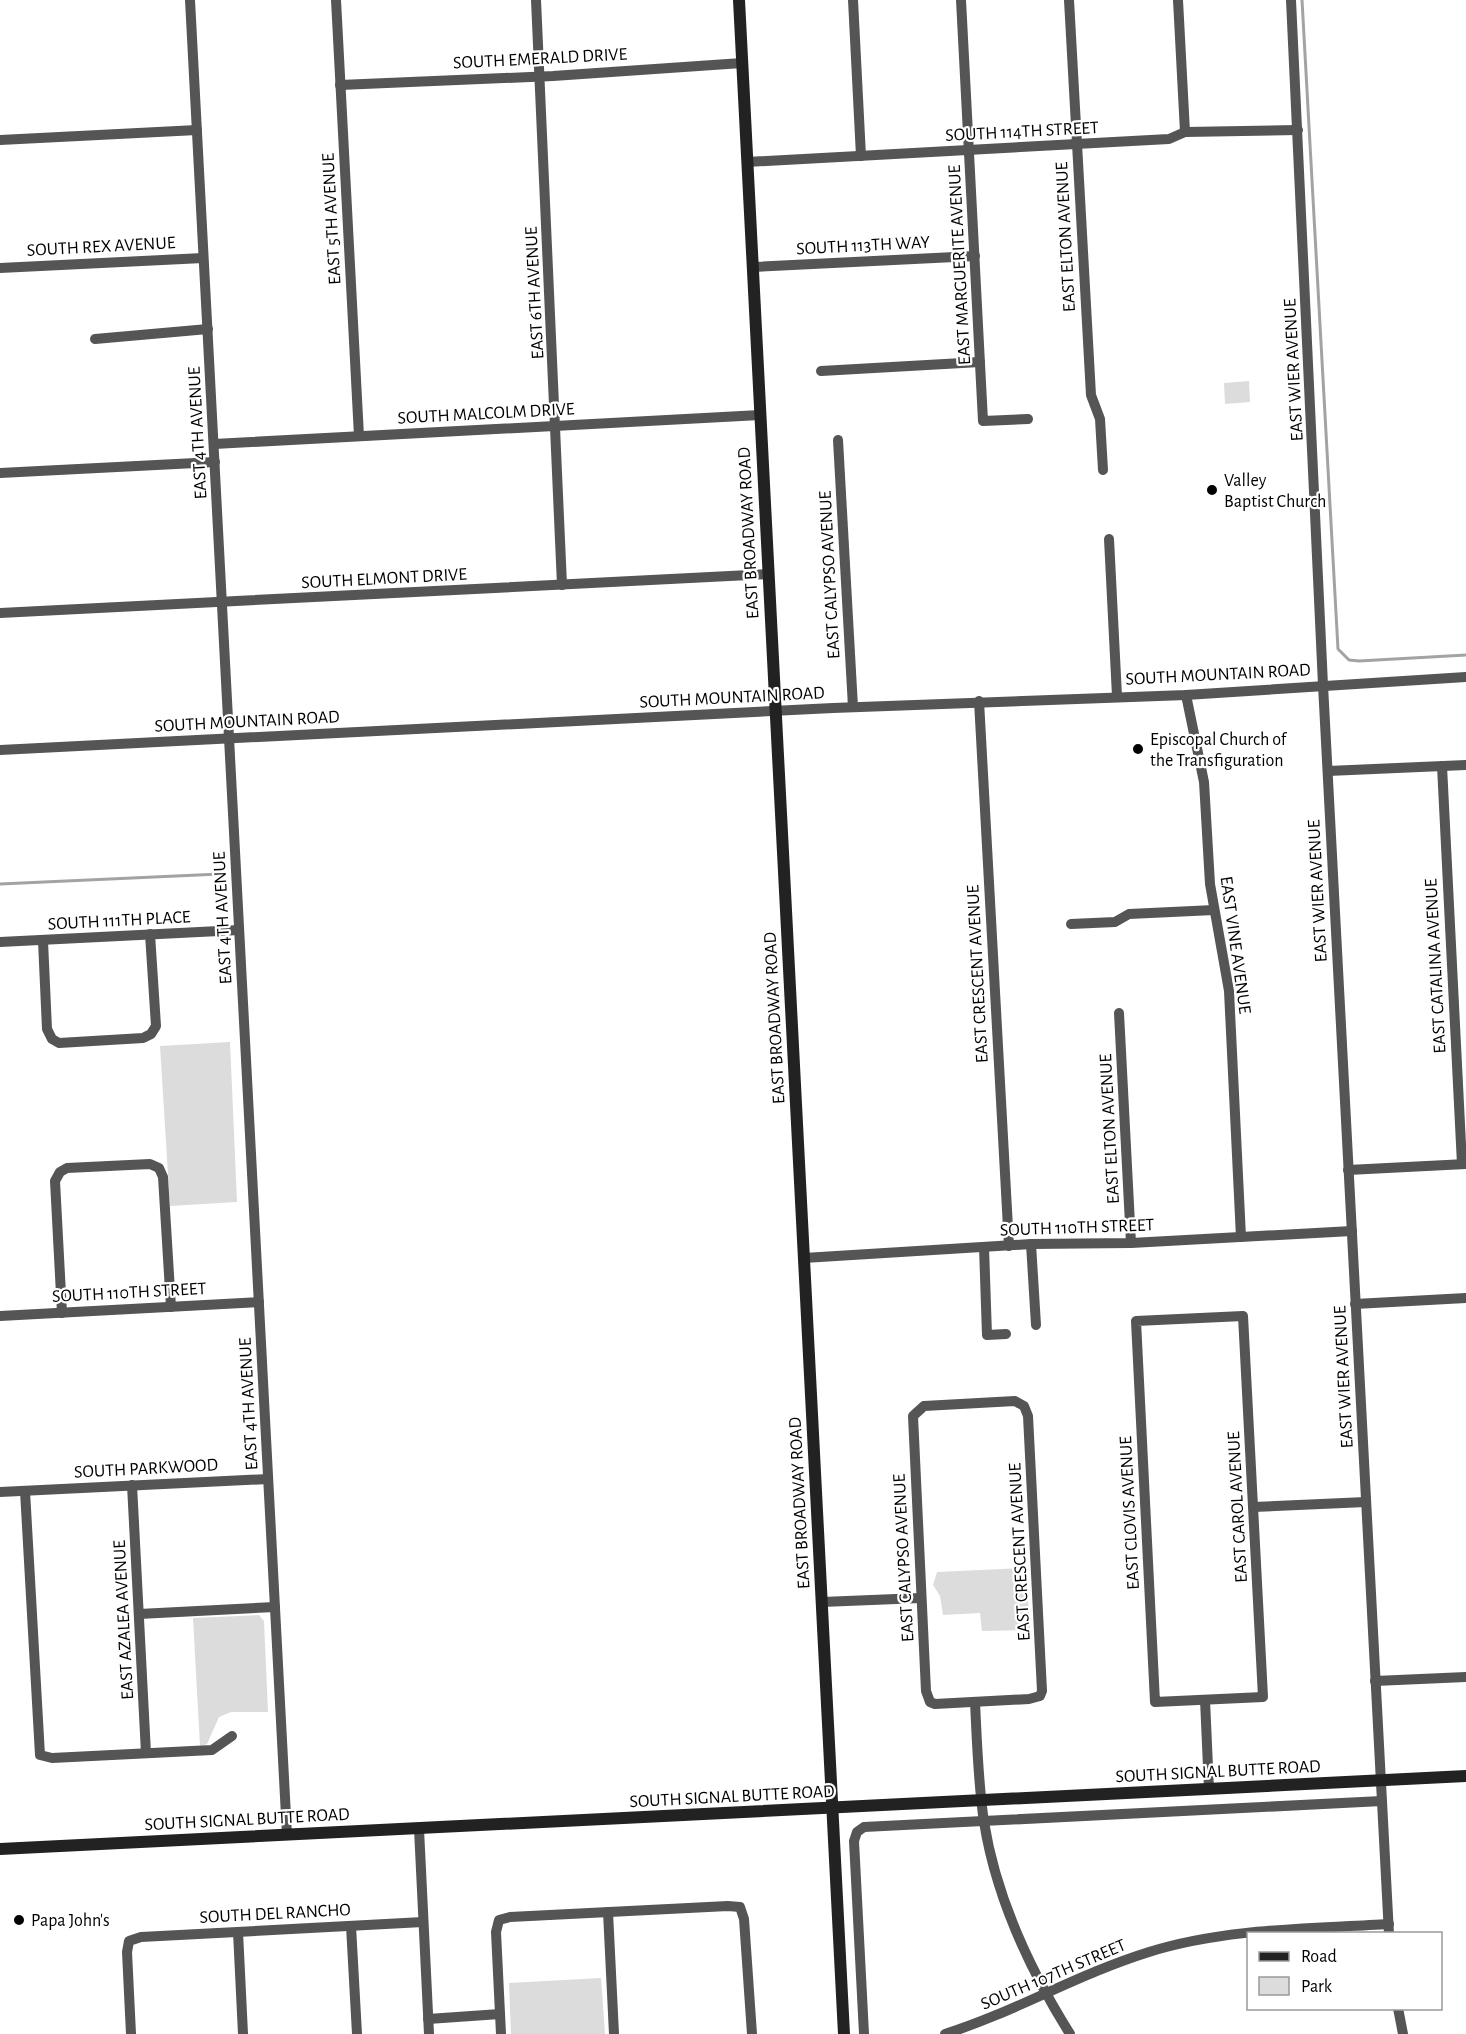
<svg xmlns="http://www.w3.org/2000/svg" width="1466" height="2034" font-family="'Alegreya Sans',sans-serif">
  <rect width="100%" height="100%" fill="#fff"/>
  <g fill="#dcdcdc">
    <polygon points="1249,381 1250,402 1225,404 1224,383"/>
    <polygon points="230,1042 237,1202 170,1206 160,1046"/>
    <polygon points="1026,1568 1030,1630 982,1631 980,1613 943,1615 940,1596 933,1585 937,1572"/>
    <polygon points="259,1615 264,1621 268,1712 231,1712 219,1717 207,1744 200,1746 193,1618"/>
    <polygon points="601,1978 605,2034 511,2034 509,1983"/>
  </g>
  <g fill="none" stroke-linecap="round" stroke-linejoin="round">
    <g stroke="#a3a3a3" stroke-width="3">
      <polyline points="1302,0 1338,649 1349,660 1359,661 1466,655"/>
      <polyline points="0,884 220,874"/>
    </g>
    <g stroke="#555" stroke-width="10">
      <polyline points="190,0 287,1835"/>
      <polyline points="336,0 359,436"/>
      <polyline points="536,0 562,585"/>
      <polyline points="853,0 861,156"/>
      <polyline points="961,0 983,421 1028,419"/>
      <polyline points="1069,0 1091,395 1100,419 1103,470"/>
      <polyline points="1178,0 1185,132"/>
      <polyline points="1291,0 1323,685 1389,1934"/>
      <polyline points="340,85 553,76 742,63"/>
      <polyline points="0,140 197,130"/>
      <polyline points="747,162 1169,139 1185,132 1298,130"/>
      <polyline points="753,267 975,256"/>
      <polyline points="0,268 203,258"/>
      <polyline points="95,339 208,329"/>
      <polyline points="821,371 980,362"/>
      <polyline points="838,440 853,707"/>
      <polyline points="214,444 760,415"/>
      <polyline points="0,473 215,462"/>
      <polyline points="1109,539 1117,696"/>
      <polyline points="0,613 769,574"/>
      <polyline points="1186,695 1204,782 1210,884 1229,991 1241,1237"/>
      <polyline points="979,701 1009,1246"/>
      <polyline points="0,750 833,708 1186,695 1466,677"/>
      <polyline points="1442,766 1462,1164"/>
      <polyline points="1328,771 1466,765"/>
      <polyline points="1071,924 1115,922 1129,914 1214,910"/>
      <polyline points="43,941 47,1029 52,1039 59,1043 143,1038 151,1034 156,1026 150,934"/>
      <polyline points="0,942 239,930"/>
      <polyline points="1119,1013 1131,1243"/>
      <polyline points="1348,1170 1466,1164"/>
      <polyline points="1031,1244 1036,1325"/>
      <polyline points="984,1247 987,1335 1006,1334"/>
      <polyline points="804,1258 1031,1244 1131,1243 1352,1231"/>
      <polyline points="1355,1304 1466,1298"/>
      <polyline points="62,1313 55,1181 60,1172 67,1168 150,1164 159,1168 163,1177 171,1307"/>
      <polyline points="0,1316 259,1302"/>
      <polygon points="1243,1316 1263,1697 1155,1702 1136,1321"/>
      <polygon points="1015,1401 1024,1406 1028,1416 1042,1691 1040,1696 1029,1699 935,1704 930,1702 926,1691 913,1416 924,1406"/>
      <polyline points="132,1485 146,1753"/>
      <polyline points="25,1491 40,1755 52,1758 212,1750 232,1736"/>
      <polyline points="0,1492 268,1479"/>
      <polyline points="1253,1507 1366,1502"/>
      <polyline points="822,1602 921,1598"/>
      <polyline points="139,1614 275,1607"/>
      <polyline points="1375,1681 1466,1677"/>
      <polyline points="1205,1700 1209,1789"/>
      <path d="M975,1702c2,40 3,80 9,120 12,75 46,148 86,212"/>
      <polyline points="419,1829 429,2034"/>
      <polyline points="608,1912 614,2034"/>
      <polyline points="351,1926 357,2034"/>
      <polyline points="238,1932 243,2034"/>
      <polyline points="1398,2008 1403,2034"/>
      <polyline points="428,2019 500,2014"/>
      <polyline points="131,2034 127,1952 129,1941 141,1937 423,1922"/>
      <polyline points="501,2034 496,1932 499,1920 510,1917 728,1906 740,1907 744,1919 752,2034"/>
      <polyline points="864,2034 854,1841 857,1832 864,1827 1382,1801"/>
      <path d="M945,2034c70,-22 133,-60 204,-82 77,-24 160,-23 240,-28"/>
    </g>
    <g stroke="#222" stroke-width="12">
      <polyline points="739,0 844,2034"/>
      <polyline points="0,1849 1466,1776"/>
    </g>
  </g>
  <g fill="#000" stroke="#fff" stroke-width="2">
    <circle cx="1212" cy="490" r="6"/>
    <circle cx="1138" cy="749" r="6"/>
    <circle cx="19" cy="1920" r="6"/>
  </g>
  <g text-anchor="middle" stroke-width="4.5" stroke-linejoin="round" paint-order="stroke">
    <g font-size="18" fill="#000" stroke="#fff">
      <text transform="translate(540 58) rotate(-3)" y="6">SOUTH EMERALD DRIVE</text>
      <text transform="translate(1022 131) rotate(-3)" y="6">SOUTH 114TH STREET</text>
      <text transform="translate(331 219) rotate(-93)" y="6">EAST 5TH AVENUE</text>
      <text transform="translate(1065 237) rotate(-93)" y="6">EAST ELTON AVENUE</text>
      <text transform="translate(863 245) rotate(-3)" y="6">SOUTH 113TH WAY</text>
      <text transform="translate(101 246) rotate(-3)" y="6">SOUTH REX AVENUE</text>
      <text transform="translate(959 265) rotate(-93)" y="6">EAST MARGUERITE AVENUE</text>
      <text transform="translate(534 293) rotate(-93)" y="6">EAST 6TH AVENUE</text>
      <text transform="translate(1293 370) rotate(-93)" y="6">EAST WIER AVENUE</text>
      <text transform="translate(486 413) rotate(-3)" y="6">SOUTH MALCOLM DRIVE</text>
      <text transform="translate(197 433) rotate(-93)" y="6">EAST 4TH AVENUE</text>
      <text transform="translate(748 533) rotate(-93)" y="6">EAST BROADWAY ROAD</text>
      <text transform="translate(829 575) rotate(-93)" y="6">EAST CALYPSO AVENUE</text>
      <text transform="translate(384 578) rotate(-3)" y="6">SOUTH ELMONT DRIVE</text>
      <text transform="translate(1218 674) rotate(-3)" y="6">SOUTH MOUNTAIN ROAD</text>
      <text transform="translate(732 697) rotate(-3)" y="6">SOUTH MOUNTAIN ROAD</text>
      <text transform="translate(247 721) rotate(-3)" y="6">SOUTH MOUNTAIN ROAD</text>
      <text transform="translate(1317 891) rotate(-93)" y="6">EAST WIER AVENUE</text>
      <text transform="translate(222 918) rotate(-93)" y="6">EAST 4TH AVENUE</text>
      <text transform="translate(119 920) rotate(-3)" y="6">SOUTH 111TH PLACE</text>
      <text transform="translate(1236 945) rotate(82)" y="6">EAST VINE AVENUE</text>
      <text transform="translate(1435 966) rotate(-93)" y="6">EAST CATALINA AVENUE</text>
      <text transform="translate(977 974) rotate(-93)" y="6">EAST CRESCENT AVENUE</text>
      <text transform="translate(774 1018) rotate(-93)" y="6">EAST BROADWAY ROAD</text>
      <text transform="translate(1109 1129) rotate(-93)" y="6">EAST ELTON AVENUE</text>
      <text transform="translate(1077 1227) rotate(-2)" y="6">SOUTH 110TH STREET</text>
      <text transform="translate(129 1292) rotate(-3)" y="6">SOUTH 110TH STREET</text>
      <text transform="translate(1343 1377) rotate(-93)" y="6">EAST WIER AVENUE</text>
      <text transform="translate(248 1404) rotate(-93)" y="6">EAST 4TH AVENUE</text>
      <text transform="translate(146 1468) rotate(-3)" y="6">SOUTH PARKWOOD</text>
      <text transform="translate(799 1503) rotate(-93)" y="6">EAST BROADWAY ROAD</text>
      <text transform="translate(1237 1507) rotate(-93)" y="6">EAST CAROL AVENUE</text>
      <text transform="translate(1129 1513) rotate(-93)" y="6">EAST CLOVIS AVENUE</text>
      <text transform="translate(1019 1552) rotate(-93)" y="6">EAST CRESCENT AVENUE</text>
      <text transform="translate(903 1558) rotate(-93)" y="6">EAST CALYPSO AVENUE</text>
      <text transform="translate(123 1620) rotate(-93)" y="6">EAST AZALEA AVENUE</text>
      <text transform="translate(1218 1771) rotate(-3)" y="6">SOUTH SIGNAL BUTTE ROAD</text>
      <text transform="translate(732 1796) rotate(-3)" y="6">SOUTH SIGNAL BUTTE ROAD</text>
      <text transform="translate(247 1819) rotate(-3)" y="6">SOUTH SIGNAL BUTTE ROAD</text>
      <text transform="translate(275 1913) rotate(-3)" y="6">SOUTH DEL RANCHO</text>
      <text transform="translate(1053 1974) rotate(-23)" y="6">SOUTH 107TH STREET</text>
    </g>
    <g font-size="18" fill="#000" stroke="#fff" text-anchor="start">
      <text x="1224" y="486">Valley<tspan x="1224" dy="21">Baptist Church</tspan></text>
      <text x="1150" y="745">Episcopal Church of<tspan x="1150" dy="21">the Transfiguration</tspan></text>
      <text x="31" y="1926">Papa John's</text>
    </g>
  </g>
  <rect x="1247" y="1932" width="195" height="78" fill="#ffffff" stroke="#999999" stroke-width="1.5"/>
  <rect x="1259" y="1952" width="30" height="9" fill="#222222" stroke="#999999" stroke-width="1.5"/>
  <text x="1301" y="1962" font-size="18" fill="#000000">Road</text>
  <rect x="1259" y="1977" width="30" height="18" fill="#dcdcdc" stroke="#999999" stroke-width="1.5"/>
  <text x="1301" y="1992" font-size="18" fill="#000000">Park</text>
</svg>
